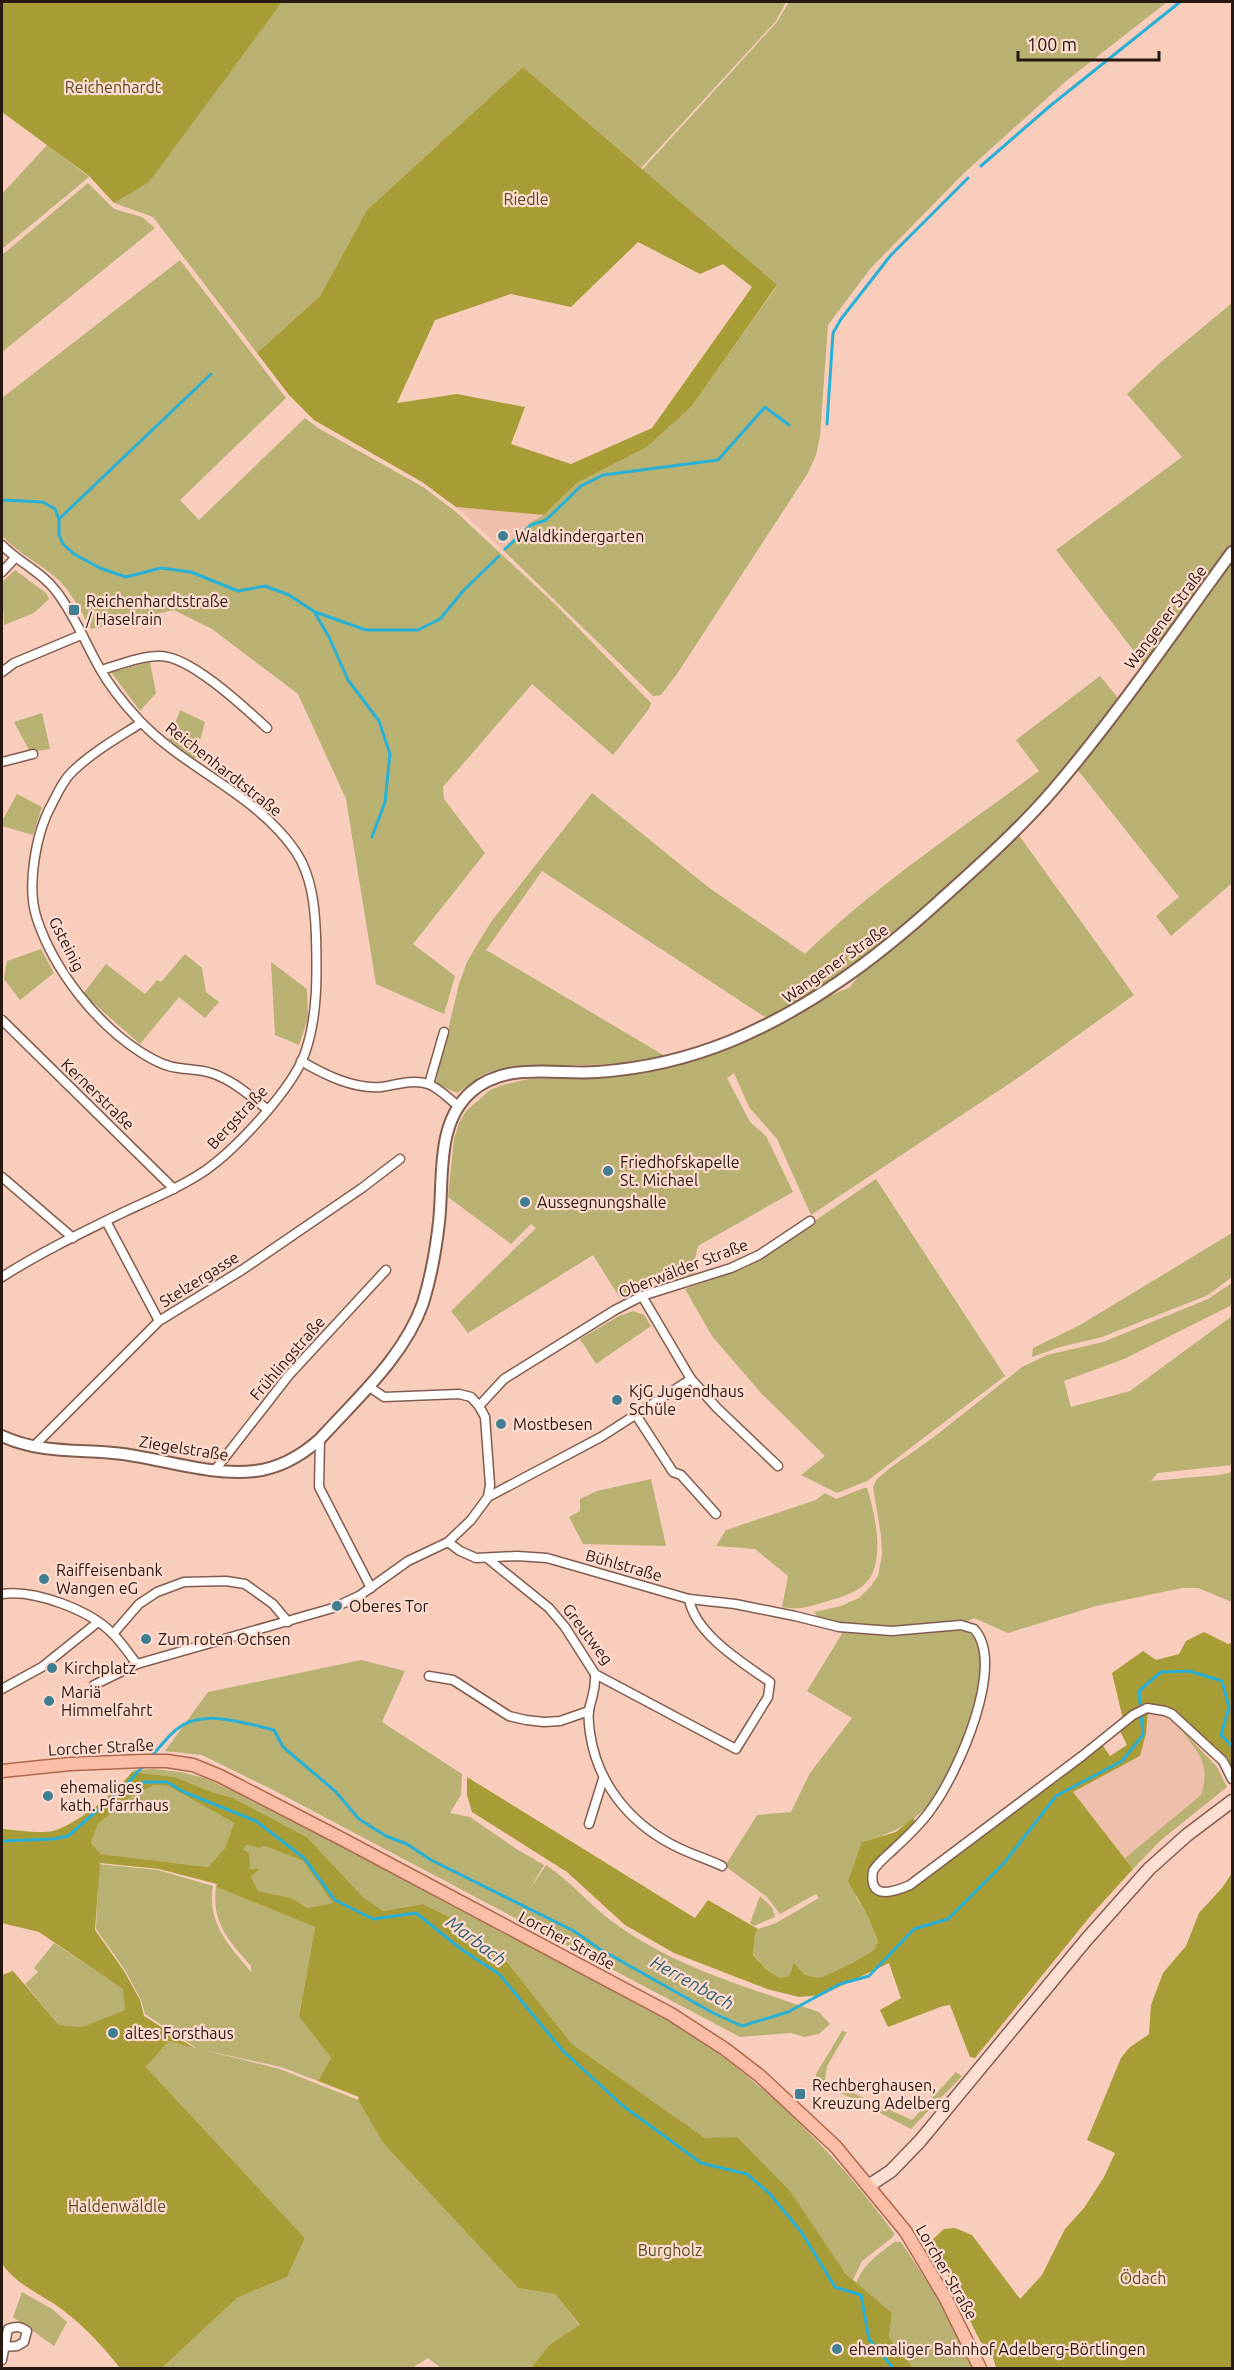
<svg xmlns="http://www.w3.org/2000/svg" width="1234" height="2370" font-family="Ubuntu,sans-serif">
  <rect width="100%" height="100%" fill="#f8cdbc"/>
  <g fill="#f0bfab">
    <polygon points="456,507 544,515 531,522 503,550"/>
    <polygon points="1148,1711 1162,1713 1170,1717 1182,1730 1204,1764 1206,1780 1201,1795 1125,1858 1073,1792 1140,1756 1146,1734"/>
  </g>
  <g fill="#b8b171">
    <polygon points="282,2 786,2 776,21 641,168 523,67 367,210 320,296 257,353 153,217 114,203 149,181"/>
    <polygon points="789,2 1167,2 1066,81 963,174 870,269 828,325 820,436 816,455 808,473 677,674 661,695 653,696 503,550 531,522 544,515 577,483 647,447 692,406 777,286 642,170 777,22"/>
    <polygon points="47,145 89,177 2,249 2,194"/>
    <polygon points="88,183 114,209 142,217 155,228 2,352 2,255"/>
    <path d="M180,260l106,138 -106,102 19,20 106,-102 13,10 105,59 33,25 100,93 95,98 -2,6 -36,46 -81,-71 -89,103 1,12 41,54 -72,91 42,32 -11,38 -68,-30 -30,-185 -48,-105 -86,-65 -38,-19 -83,19c-11,-19 -20,-39 -37,-53 -17,-14 -37,-24 -52,-40v-138z"/>
    <polygon points="1232,303 1232,544 1144,664 1056,550 1182,457 1127,394 1161,362"/>
    <polygon points="1232,560 1232,883 1171,936 1156,916 1179,897 1077,769"/>
    <path d="M15,570l31,23 3,6 -15,14 -30,12c0,-15 -3,-28 -2,-43z"/>
    <polygon points="150,662 156,693 140,711 111,672"/>
    <path d="M1100,676l19,23 -71,91 -132,128 -105,78 -43,23 -226,-148 -56,79 179,106 -42,8 -114,3 -23,6 -29,20 -20,-9 -1,-3 23,-97 8,-22 11,-19 13,-21 101,-129 116,94 97,67c71,-69 155,-124 234,-183l-23,-31z"/>
    <polygon points="180,710 205,722 195,759 169,740"/>
    <polygon points="42,713 50,749 30,752 14,722"/>
    <polygon points="17,794 42,807 33,835 2,826 2,821"/>
    <polygon points="1018,834 1134,995 1025,1073 811,1215 777,1139 749,1107 734,1073 727,1078 750,1122 766,1136 793,1192 698,1246 693,1267 695,1274 650,1284 620,1298 593,1255 468,1333 451,1311 536,1228 531,1224 511,1244 448,1197 454,1139 459,1123 466,1111 490,1090 503,1085 528,1079 585,1077 684,1061 724,1049 774,1027 825,997 849,988 864,969"/>
    <polygon points="41,949 54,973 20,1000 4,979 7,961"/>
    <polygon points="185,954 202,968 206,992 219,1002 205,1018 179,997 140,1044 83,994 106,964 145,994 157,980 161,982"/>
    <polygon points="271,962 307,989 308,1018 299,1045 275,1035"/>
    <polygon points="876,1179 1005,1376 867,1481 837,1493 801,1475 825,1456 760,1392 712,1336 685,1289 747,1267"/>
    <polygon points="1232,1233 1232,1277 1208,1295 1102,1337 1060,1347 1032,1357 1033,1348 1080,1325"/>
    <polygon points="1232,1283 1232,1305 1124,1359 1064,1381 1071,1407 1130,1391 1232,1316 1232,1465 1158,1473 1151,1481 1219,1475 1232,1472 1232,1602 1198,1588 1182,1588 1096,1606 1008,1633 974,1618 968,1621 891,1628 863,1628 819,1619 814,1612 841,1606 859,1598 871,1586 878,1576 882,1555 881,1535 873,1487 877,1479 890,1468 934,1437 1022,1367 1047,1355 1103,1342 1208,1299"/>
    <polygon points="633,1311 644,1315 651,1326 596,1364 580,1339 619,1316"/>
    <polygon points="651,1479 666,1546 583,1544 569,1517 580,1511 580,1499 597,1491"/>
    <path d="M864,1488h3c8,24 19,75 -1,95 -10,10 -25,14 -38,18 -17,5 -28,10 -46,6l6,-31 -33,-27 -39,-3 10,-16 90,-30 9,-7 11,6z"/>
    <path d="M948,1629c9,1 19,1 26,8 26,27 -24,143 -45,167 -20,23 -40,30 -67,38l-6,55 11,18 11,26 -4,9 -22,13 -32,15 -15,-3 -11,-12 -5,13 -9,2 -13,-8 -14,-16 2,-20 3,-5 18,-6 43,-25 -3,-4 -36,20 -13,-17 -42,-31 32,-51 34,-3 19,-39 42,-55 -45,-27 36,-59c35,5 70,1 105,-3z"/>
    <path d="M361,1660l44,11 -23,51 80,52 -1,21 -11,18 20,4 48,33 26,15 -16,27 18,-27c27,18 47,44 74,62 58,41 132,62 199,85l11,12 -11,10 -15,3 -13,-4 -51,4 -463,-245 -75,-37 -37,-4 43,-59z"/>
    <path d="M1182,1730l35,37 10,20 -66,53 -28,29 -8,-11 76,-63c10,-32 -2,-39 -19,-65z"/>
    <path d="M154,1769l26,3 25,6 30,14 83,42 358,190c87,57 156,125 218,209l-1,4 -31,24 -9,19 -148,-142 -133,-94 -64,-81 -41,-28 -14,-16 -30,-15 -40,7 -20,-14 -56,-60 -74,-39 -21,-6 -37,-15 -43,-5 2,-2z"/>
    <polygon points="154,1785 168,1786 234,1823 225,1848 208,1867 101,1854 91,1843 98,1824 131,1797"/>
    <polygon points="245,1845 259,1848 265,1846 303,1861 334,1903 307,1908 292,1898 258,1891 251,1877 258,1869 250,1869 234,1847"/>
    <path d="M99,1864l59,6 55,16c-6,38 16,59 38,86v-6c-21,-24 -40,-43 -35,-79l99,40 -16,88 32,43 -13,23 -37,-14 -78,-17 77,19 78,31 25,43 135,145 37,6 25,32 -31,19 -18,23h-90l-13,-10 -16,10h-250l75,-70 50,-21 18,-39 -159,-171 23,-26 27,7 -51,-34 -4,-14 -16,-30 -29,-41z"/>
    <polygon points="760,1896 772,1907 775,1917 754,1926 750,1923"/>
    <polygon points="54,1943 124,1989 125,2010 82,2027 59,2025 25,1984 38,1972 34,1968"/>
    <polygon points="842,2031 847,2032 827,2066 825,2080 912,2120 956,2072 962,2076 911,2129 816,2080 816,2074"/>
    <path d="M894,2242h7c27,41 54,81 72,126h-60l-24,-31 3,-24 -36,-30c8,-20 22,-28 38,-41z"/>
    <polygon points="22,2292 52,2309 67,2322 54,2346 13,2317"/>
  </g>
  <g fill="#a89c36" fill-rule="evenodd">
    <polygon points="2,2 282,2 149,182 114,203 89,176 2,112"/>
    <path d="M523,67l254,218 -85,121 -45,41 -70,36 -33,32 -88,-8 -34,-25 -108,-62 -25,-25 -32,-42 63,-57 47,-86zM638,242l62,32 23,-10 29,23 -100,141 -81,36 -60,-20 14,-37 -68,-13 -60,9 38,-83 76,-26 60,13z"/>
    <polygon points="1204,1632 1228,1644 1232,1643 1232,1771 1228,1762 1229,1759 1174,1712 1157,1706 1123,1719 1112,1673 1143,1651 1156,1660 1179,1654 1186,1641"/>
    <polygon points="1148,1711 1146,1734 1140,1756 1073,1792 1133,1869 1092,1914 975,2058 970,2057 950,2005 943,2006 888,2027 880,2010 901,1998 889,1963 822,1995 799,1997 767,1989 674,1953 625,1925 567,1872 472,1812 467,1795 467,1777 695,1918 708,1900 758,1929 755,1934 753,1955 767,1970 780,1978 789,1976 794,1963 805,1975 820,1978 852,1963 874,1950 878,1941 867,1915 848,1881 862,1842 896,1832 913,1818 916,1823 876,1863 871,1884 892,1895 1101,1743 1110,1756 1127,1745 1119,1729 1131,1720"/>
    <path d="M132,1772l43,5 37,15 21,6 74,39 56,60 20,14 40,-7 30,15 14,16 41,28 64,81 133,94 32,-1 53,54 55,82 47,40 -3,24 24,31h-382l18,-23 31,-20 -25,-31 -37,-6 -135,-145 -25,-43 1,-3 -41,-16 13,-23 -32,-42 16,-89 -99,-40 1,-3 -58,-15 -59,-6 -5,67 29,41 16,29 4,16 50,32 -25,-7 -23,26 159,171 -18,39 -50,21 -75,70h-42c-19,-24 -40,-47 -67,-65 -19,-12 -37,-20 -51,-39v-289l11,-4 46,54 23,2 43,-17 -2,-21 -84,-57 -37,-9v-94c13,1 39,5 51,2 26,-8 62,-38 79,-59zM154,1785l14,1 66,37 -9,25 -17,19 -107,-13 -10,-11 7,-19 33,-27zM246,1845l13,3 6,-2 38,15 30,42 -26,5 -15,-10 -34,-7 -7,-14 8,-8h-9l-1,-16 -6,-3z"/>
    <polygon points="1232,1873 1232,2368 996,2368 992,2353 980,2341 931,2241 944,2229 955,2228 972,2235 1020,2299 1042,2275 1065,2229 1084,2208 1104,2177 1115,2153 1087,2140 1121,2058 1129,2048 1149,2034 1151,2005 1163,1973 1186,1946 1199,1913 1222,1888"/>
  </g>
  <g fill="none" stroke-linecap="round" stroke-linejoin="round">
    <g stroke="#29b0d7" stroke-width="3">
      <polyline points="981,166 1050,106 1180,2"/>
      <polyline points="827,424 833,333 841,319 891,255 968,178"/>
      <polyline points="2,500 43,502 55,509 59,519 59,535 63,544 74,554 100,568 126,577 161,568 191,572 238,591 265,586 289,595 315,612 366,630 418,630 440,619 464,590 499,556"/>
      <polyline points="59,519 211,374"/>
      <polyline points="505,549 531,525 546,520 581,486 603,475 718,460 765,407 789,425"/>
      <polyline points="315,613 329,637 348,680 379,721 390,754 385,802 372,837"/>
      <path d="M150,1758c9,-10 17,-21 27,-29 26,-21 67,-6 97,1l9,17 52,44 24,28 27,17 21,8 24,16 143,71 24,17 115,65 29,13 46,-14 52,-28 29,-8 45,-47 34,-10 56,-56 52,-67 66,-35 21,-26 -4,-44 22,-19 28,-1 33,10 7,26 -8,28 11,11"/>
      <polyline points="124,1787 144,1765"/>
      <polyline points="2,1841 54,1839 68,1836 124,1787 146,1782 167,1782 184,1792 256,1821 304,1858 335,1900 373,1919 416,1913 461,1949 499,1974 563,2051 622,2105 701,2163 747,2174 770,2194 802,2233 835,2287 861,2295 869,2339 893,2368"/>
    </g>
    <defs>
      <g id="minor">
        <path d="M2,545c16,17 40,27 54,46 18,23 29,51 43,76 11,20 25,37 40,53 47,50 118,74 157,132 16,24 19,56 20,84 1,38 2,80 -11,117 -12,35 -68,95 -99,117 -25,17 -54,29 -82,42 -41,20 -83,40 -122,65"/>
        <polyline points="2,572 15,558"/>
        <path d="M101,670c18,-5 39,-14 59,-14 30,0 84,51 107,72"/>
        <polyline points="2,672 14,663 81,635"/>
        <path d="M141,723c-22,14 -47,28 -67,47 -10,9 -16,22 -22,34 -16,28 -26,83 -15,115 17,51 59,105 105,134 11,7 24,14 37,15 11,2 21,1 32,5 22,7 39,23 57,37"/>
        <polyline points="2,762 33,754"/>
        <polyline points="2,1020 174,1189"/>
        <path d="M301,1061c24,14 52,28 80,26 14,-2 32,-8 47,-3 10,3 21,15 30,22"/>
        <polyline points="429,1084 444,1032"/>
        <polyline points="2,1177 73,1238"/>
        <polyline points="106,1221 159,1321"/>
        <polyline points="642,1296 691,1379 717,1408 778,1466"/>
        <polyline points="479,1406 504,1379 615,1310 642,1296 731,1268 759,1255 810,1221"/>
        <polyline points="636,1415 673,1472 681,1475 716,1514"/>
        <polyline points="320,1439 319,1487 371,1588"/>
        <polyline points="33,1447 159,1321 242,1270 362,1188 400,1159"/>
        <polyline points="215,1470 289,1375 386,1270"/>
        <polyline points="488,1497 601,1437 691,1379"/>
        <path d="M448,1542l12,9 16,7 41,-2 30,2 142,41 46,5 60,12 44,11 53,4 69,-6 13,4c33,36 -17,145 -42,179 -10,15 -24,28 -37,40 -8,8 -17,14 -22,23 -5,30 21,21 37,14l172,-129 51,-41 14,-7 18,3 7,3 51,47 9,18"/>
        <path d="M487,1558l62,50 16,19 30,47 141,75 32,-52 2,-15c-27,-19 -75,-48 -81,-83"/>
        <path d="M2,1594c32,-5 88,16 111,40 9,9 16,20 24,30"/>
        <polyline points="113,1634 139,1604 157,1592 184,1582 226,1581 245,1584 273,1604 288,1622"/>
        <path d="M595,1674c1,17 -3,21 -6,36 -1,7 0,16 1,23 7,49 38,88 81,111 16,9 34,14 51,22"/>
        <polyline points="429,1676 453,1680 509,1716 526,1720 544,1722 560,1721 589,1711"/>
        <polyline points="94,1685 137,1664 333,1608 359,1596 408,1561 448,1542 471,1520 488,1497 490,1485 485,1417 479,1406 471,1397 459,1394 384,1397 368,1386"/>
        <polyline points="2,1689 42,1667 98,1622"/>
        <polyline points="589,1824 603,1779"/>
        <path d="M2,2360l6,-31c8,-3 12,-3 19,2l-3,11 -7,4 -13,1"/>
      </g>
      <path id="tertiary" d="M2,1436c38,18 80,13 121,18 43,6 89,22 132,17 26,-3 46,-15 65,-32 37,-41 84,-82 103,-136 8,-26 13,-54 16,-81 5,-43 -4,-98 32,-130 35,-31 84,-17 126,-20 45,-3 92,-14 134,-31 77,-32 143,-81 205,-137 41,-37 83,-74 118,-115 64,-75 120,-158 178,-237"/>
      <polyline id="secondary" points="870,2185 891,2171 920,2141 1086,1940 1149,1869 1187,1835 1232,1801"/>
      <polyline id="primary" points="2,1771 70,1764 143,1761 167,1761 193,1765 220,1776 344,1840 671,2014 725,2049 760,2076 836,2147 906,2232 946,2299 980,2368"/>
    </defs>
    <use href="#minor" stroke="#825d4f" stroke-width="11"/>
    <use href="#tertiary" stroke="#825d4f" stroke-width="14"/>
    <use href="#secondary" stroke="#825d4f" stroke-width="15"/>
    <use href="#primary" stroke="#ae684c" stroke-width="15"/>
    <use href="#minor" stroke="#fff" stroke-width="8"/>
    <use href="#tertiary" stroke="#fff" stroke-width="10"/>
    <use href="#secondary" stroke="#fddfd3" stroke-width="12"/>
    <use href="#primary" stroke="#fabea6" stroke-width="12"/>
  </g>
  <g fill="#407e93" stroke="#ffdccf" stroke-width="2">
    <circle cx="503" cy="536" r="6"/>
    <rect x="68" y="604" width="12" height="12" rx="3"/>
    <circle cx="608" cy="1171" r="6"/>
    <circle cx="525" cy="1202" r="6"/>
    <circle cx="617" cy="1400" r="6"/>
    <circle cx="501" cy="1424" r="6"/>
    <circle cx="44" cy="1579" r="6"/>
    <circle cx="337" cy="1606" r="6"/>
    <circle cx="146" cy="1639" r="6"/>
    <circle cx="52" cy="1668" r="6"/>
    <circle cx="49" cy="1701" r="6"/>
    <circle cx="48" cy="1796" r="6"/>
    <circle cx="113" cy="2033" r="6"/>
    <rect x="794" y="2088" width="12" height="12" rx="3"/>
    <circle cx="837" cy="2349" r="6"/>
  </g>
  <g text-anchor="middle" stroke-width="4.5" stroke-linejoin="round" paint-order="stroke">
    <g font-size="16" fill="#544f25" stroke="#ffdccf">
      <text x="113" y="93">Reichenhardt</text>
      <text x="526" y="205">Riedle</text>
      <text x="117" y="2212">Haldenwäldle</text>
      <text x="670" y="2256">Burgholz</text>
      <text x="1143" y="2284">Ödach</text>
    </g>
    <g font-size="16" fill="#271812" stroke="#ffdccf" text-anchor="start">
      <text x="515" y="542">Waldkindergarten</text>
      <text x="86" y="607">Reichenhardtstraße<tspan x="86" dy="18">/ Haselrain</tspan></text>
      <text x="620" y="1168">Friedhofskapelle<tspan x="620" dy="18">St. Michael</tspan></text>
      <text x="537" y="1208">Aussegnungshalle</text>
      <text x="629" y="1397">KjG Jugendhaus<tspan x="629" dy="18">Schüle</tspan></text>
      <text x="513" y="1430">Mostbesen</text>
      <text x="56" y="1576">Raiffeisenbank<tspan x="56" dy="18">Wangen eG</tspan></text>
      <text x="349" y="1612">Oberes Tor</text>
      <text x="158" y="1645">Zum roten Ochsen</text>
      <text x="64" y="1674">Kirchplatz</text>
      <text x="61" y="1698">Mariä<tspan x="61" dy="18">Himmelfahrt</tspan></text>
      <text x="60" y="1793">ehemaliges<tspan x="60" dy="18">kath. Pfarrhaus</tspan></text>
      <text x="125" y="2039">altes Forsthaus</text>
      <text x="812" y="2091">Rechberghausen,<tspan x="812" dy="18">Kreuzung Adelberg</tspan></text>
      <text x="849" y="2355">ehemaliger Bahnhof Adelberg-Börtlingen</text>
    </g>
    <g font-size="16" fill="#271812" stroke="#ffdccf">
      <text transform="translate(1165 617) rotate(-53)" y="6">Wangener Straße</text>
      <text transform="translate(224 769) rotate(38)" y="6">Reichenhardtstraße</text>
      <text transform="translate(67 944) rotate(63)" y="6">Gsteinig</text>
      <text transform="translate(835 963) rotate(-35)" y="6">Wangener Straße</text>
      <text transform="translate(98 1094) rotate(44)" y="6">Kernerstraße</text>
      <text transform="translate(237 1117) rotate(-47)" y="6">Bergstraße</text>
      <text transform="translate(683 1268) rotate(-21)" y="6">Oberwälder Straße</text>
      <text transform="translate(199 1279) rotate(-32)" y="6">Stelzergasse</text>
      <text transform="translate(287 1358) rotate(-49)" y="6">Frühlingstraße</text>
      <text transform="translate(184 1448) rotate(9)" y="6">Ziegelstraße</text>
      <text transform="translate(624 1565) rotate(16)" y="6">Bühlstraße</text>
      <text transform="translate(588 1634) rotate(53)" y="6">Greutweg</text>
      <text transform="translate(101 1747) rotate(-3)" y="6">Lorcher Straße</text>
      <text transform="translate(567 1940) rotate(28)" y="6">Lorcher Straße</text>
      <text transform="translate(947 2272) rotate(60)" y="6">Lorcher Straße</text>
    </g>
    <g font-size="18" font-style="italic" fill="#2c5f70" stroke="#ffdccf">
      <text transform="translate(476 1941) rotate(37)" y="6">Marbach</text>
      <text transform="translate(692 1983) rotate(29)" y="6">Herrenbach</text>
    </g>
  </g>
  <rect width="1234" height="2370" fill="none" stroke="#271812" stroke-width="6"/>
  <path d="M1018 51v9h141v-9" fill="none" stroke="#271812" stroke-width="3"/>
  <text x="1027" y="51" font-size="18" fill="#271812" stroke="#ffdccf" stroke-width="4.5" paint-order="stroke">100 m</text>
</svg>
